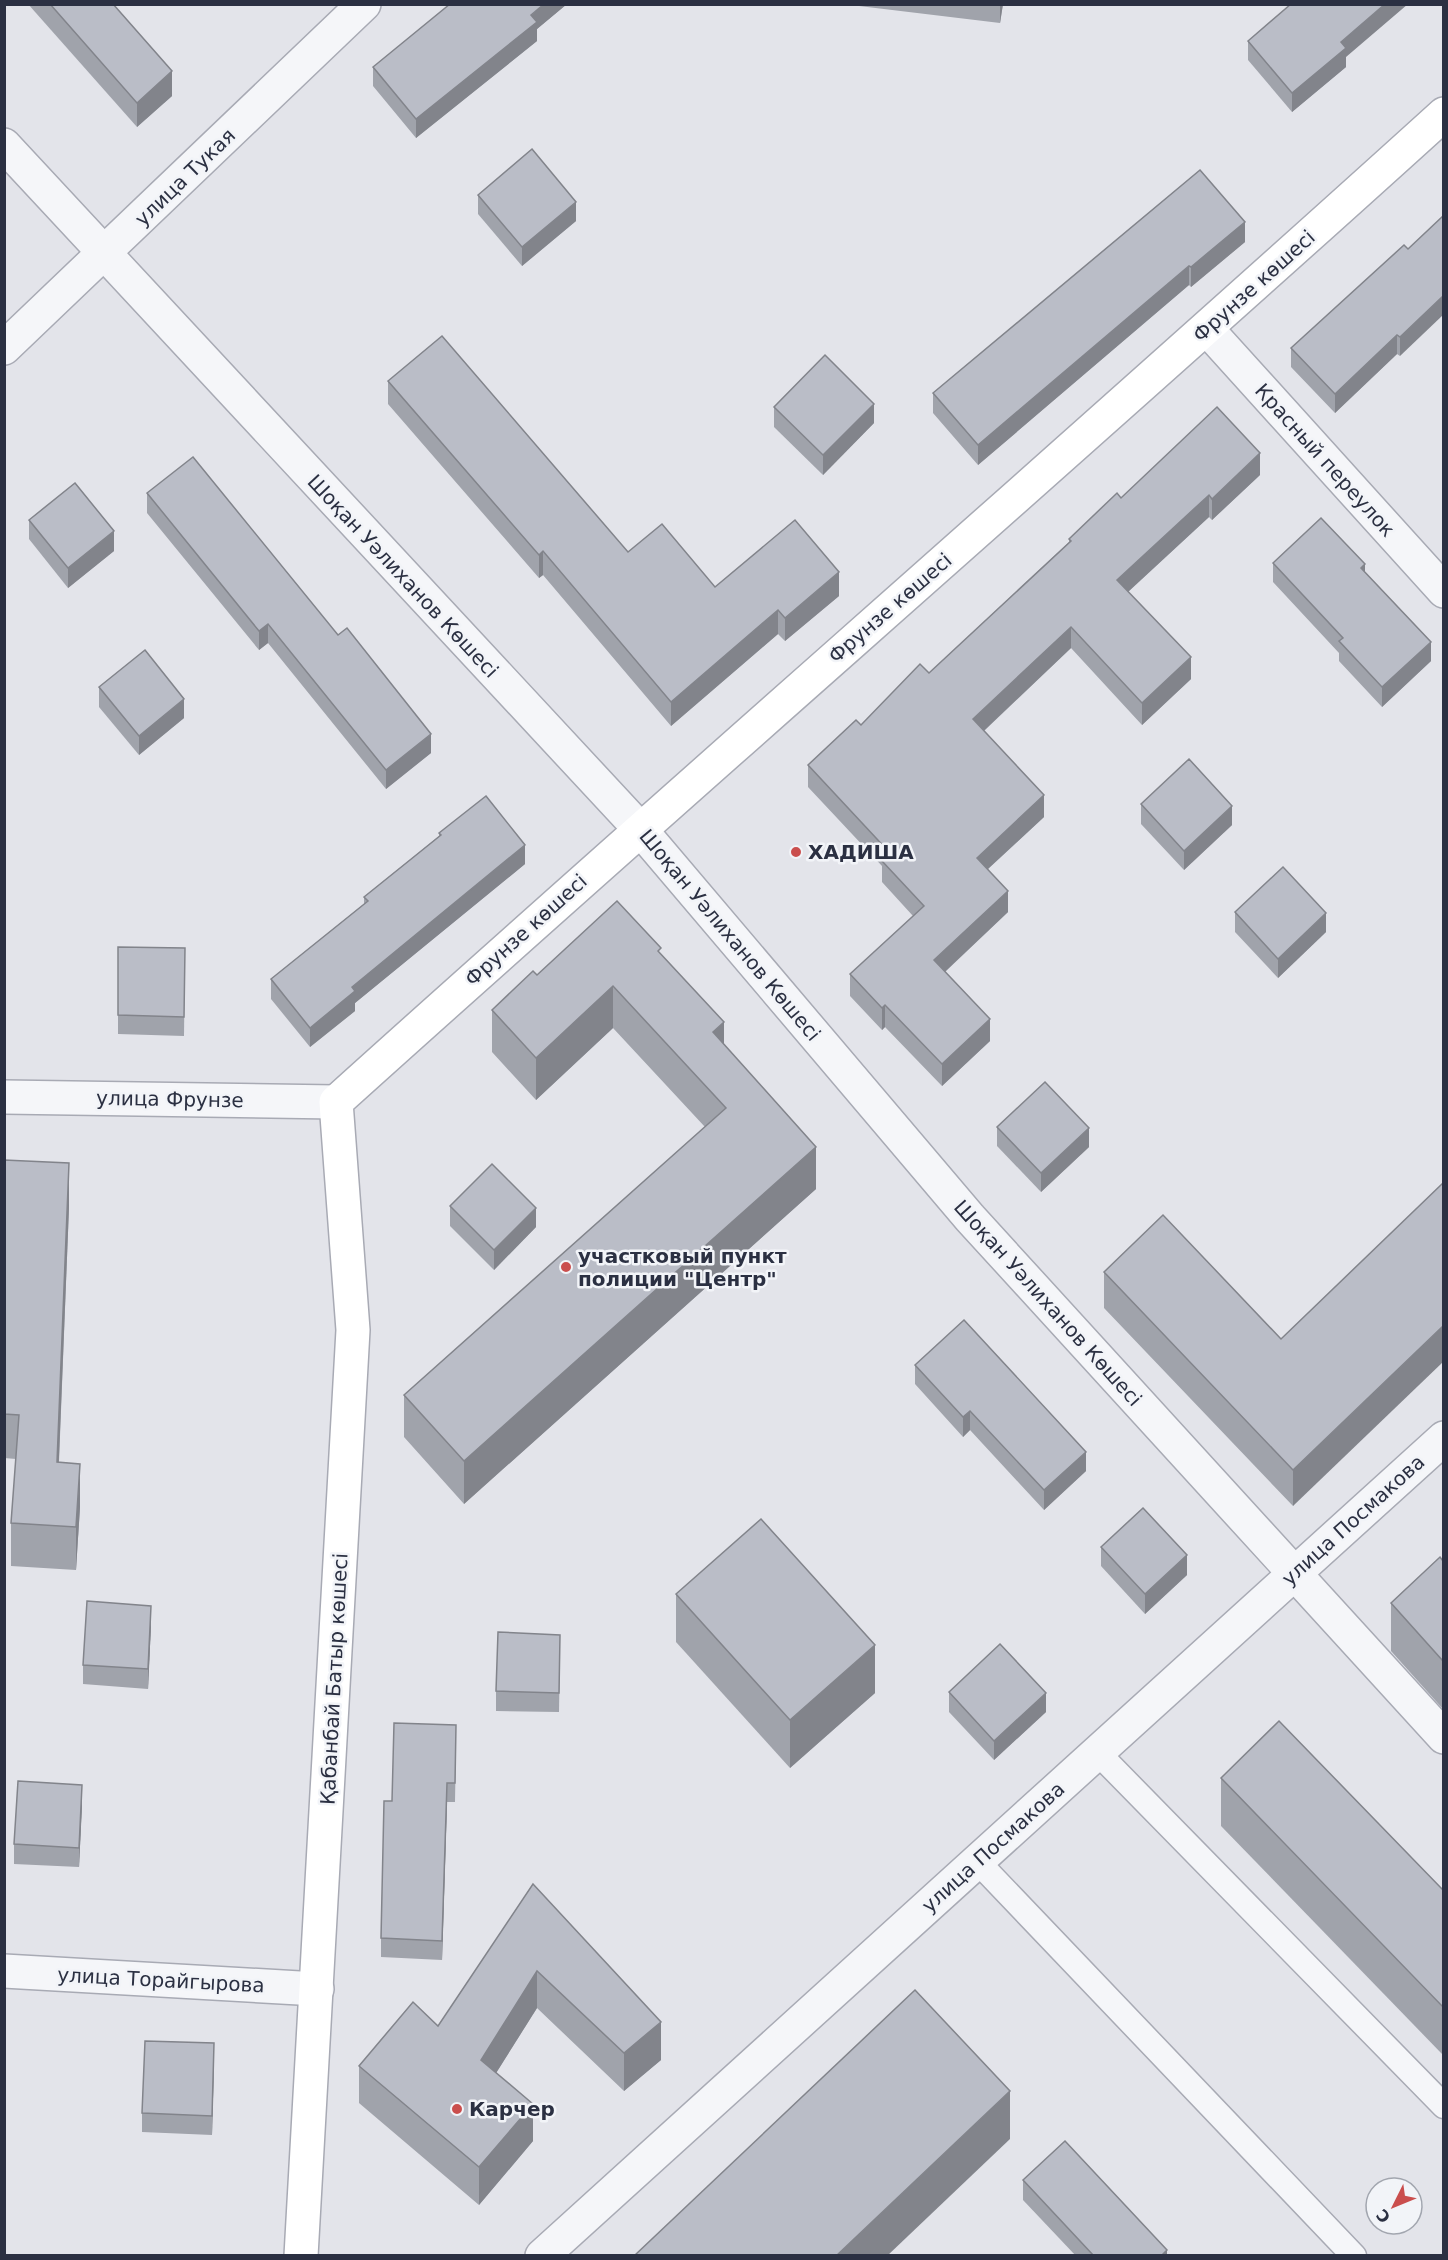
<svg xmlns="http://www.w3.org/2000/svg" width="1448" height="2260" font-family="'DejaVu Sans',sans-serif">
  <rect width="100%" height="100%" fill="#e3e4ea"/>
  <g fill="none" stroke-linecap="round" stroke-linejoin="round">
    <defs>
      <g id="service">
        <polyline points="1097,1752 1444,2106"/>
        <polyline points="977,1861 1354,2256"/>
      </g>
      <g id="minor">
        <polyline points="4,145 639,828 970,1218 1444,1737"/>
        <polyline points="1207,329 1444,591"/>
        <polyline points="4,348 364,4"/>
        <polyline points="4,1097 336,1102"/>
        <polyline points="4,1971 317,1989"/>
        <polyline points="542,2256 1444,1438"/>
      </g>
      <path id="secondary" d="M301,2256l52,-926 -17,-228c367,-331 741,-655 1108,-988"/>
    </defs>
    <use href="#service" stroke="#a8aab4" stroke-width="27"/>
    <use href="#minor" stroke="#a8aab4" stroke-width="36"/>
    <use href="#secondary" stroke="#a8aab4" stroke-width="36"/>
    <use href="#service" stroke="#f5f6f9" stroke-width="24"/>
    <use href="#minor" stroke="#f5f6f9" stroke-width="33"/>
    <use href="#secondary" stroke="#fff" stroke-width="33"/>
  </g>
  <g fill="#a0a3ab">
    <polygon points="28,4 113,4 172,96 137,127"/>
    <polygon points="450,4 567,4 537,29 537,41 416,138 373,86 373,67"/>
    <polygon points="859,4 1003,4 1000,23 859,6"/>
    <polygon points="1248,41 1346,57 1346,67 1292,112 1248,60"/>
    <polygon points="1200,170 1245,242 1191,287 1189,285 978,465 933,413 933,393"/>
    <polygon points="478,195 576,221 522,266 478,214"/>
    <polygon points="1404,245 1400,356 1397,354 1335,413 1291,367 1291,348"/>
    <polygon points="388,381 628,552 715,587 839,596 785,641 778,634 671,726 543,575 539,578 388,404"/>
    <polygon points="774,407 874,423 823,475 774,427"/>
    <polygon points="1260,475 1212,520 1209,517 1128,592 1191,679 1142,725 1071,648 984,731 1044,817 988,869 1008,912 945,972 990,1041 942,1086 885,1027 882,1030 850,996 850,974 913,916 882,882 882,866 808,787 808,765 929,673 1069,542 1069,539 1121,498"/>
    <polygon points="147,493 431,753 386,789 268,643 259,650 147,513"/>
    <polygon points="29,520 114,551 68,588 29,539"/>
    <polygon points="1273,563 1365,572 1431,661 1382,707 1339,661 1339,653 1273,582"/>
    <polygon points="99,687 184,718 139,755 99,707"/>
    <polygon points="1141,804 1232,825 1184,870 1141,824"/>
    <polygon points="439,833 525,864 355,1003 355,1011 310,1047 271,999 271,979 364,904 364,897 439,836"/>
    <polygon points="1235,912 1326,932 1278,978 1235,932"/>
    <polygon points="118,947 185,948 184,1036 118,1034"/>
    <polygon points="661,955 724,1044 816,1189 464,1504 404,1437 404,1395 705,1127 613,1028 536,1100 492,1052 492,1010 537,975"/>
    <polygon points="997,1127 1089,1147 1041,1192 997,1146"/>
    <polygon points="4,1160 69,1207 59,1462 80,1507 76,1570 11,1566 11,1523 16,1459 4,1458"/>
    <polygon points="1443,1183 1293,1506 1104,1308 1104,1272 1281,1339"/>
    <polygon points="450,1206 536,1227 494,1270 450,1226"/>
    <polygon points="915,1365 1086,1471 1044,1510 970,1430 963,1437 915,1384"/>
    <polygon points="1101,1547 1187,1575 1145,1614 1101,1566"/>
    <polygon points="1443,1561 1443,1709 1391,1651 1391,1603"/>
    <polygon points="676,1594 875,1693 790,1768 676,1642"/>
    <polygon points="151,1625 148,1689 83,1684 83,1665"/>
    <polygon points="560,1654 559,1712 496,1711 496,1691"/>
    <polygon points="949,1692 1046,1712 994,1760 949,1712"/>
    <polygon points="456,1744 455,1802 447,1802 442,1960 381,1957 381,1938 392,1801"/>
    <polygon points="1221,1778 1443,1890 1443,2055 1221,1826"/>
    <polygon points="82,1805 79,1867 14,1864 14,1844"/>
    <polygon points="533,1884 661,2060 624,2091 537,2008 496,2073 533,2141 479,2205 359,2103 359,2066 438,2026"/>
    <polygon points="214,2063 212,2135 142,2132 142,2113"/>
    <polygon points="1023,2180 1167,2256 1076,2256 1023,2200"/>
  </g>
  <g fill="#82848b">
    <polygon points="544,4 567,4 537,29 537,41 416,138 416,119"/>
    <polygon points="1000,4 1003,4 1000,23"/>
    <polygon points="1385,4 1408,4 1346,57 1346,67 1292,112 1292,93 1341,42"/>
    <polygon points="172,71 172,96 137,127 137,103"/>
    <polygon points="576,202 576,221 522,266 522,247"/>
    <polygon points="1245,222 1245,242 1191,287 1191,267"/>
    <polygon points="1189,266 1189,285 978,465 978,445"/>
    <polygon points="1443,296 1443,315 1400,356 1400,337"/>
    <polygon points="1397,335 1397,354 1335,413 1335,394"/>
    <polygon points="874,404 874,423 823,475 823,455"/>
    <polygon points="1260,453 1260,475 1212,520 1212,499"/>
    <polygon points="1209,495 1209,517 1117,602 1117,580"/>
    <polygon points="114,531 114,551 68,588 68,568"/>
    <polygon points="543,551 543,575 539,578 539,555"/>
    <polygon points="1365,564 1365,583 1361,568"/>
    <polygon points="839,572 839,596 785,641 785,618"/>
    <polygon points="778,610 778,634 671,726 671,702"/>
    <polygon points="268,624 268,643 259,650 259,631"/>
    <polygon points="1071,627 1071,648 973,741 973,719"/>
    <polygon points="1431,642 1431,661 1382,707 1382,687"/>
    <polygon points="1191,657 1191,679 1142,725 1142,703"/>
    <polygon points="184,699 184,718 139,755 139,736"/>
    <polygon points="431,734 431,753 386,789 386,770"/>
    <polygon points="1044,795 1044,817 977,879 977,858"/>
    <polygon points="1232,806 1232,825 1184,870 1184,851"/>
    <polygon points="525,845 525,864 355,1003 355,1011 310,1047 310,1028 352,987"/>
    <polygon points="1008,891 1008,912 934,982 934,960"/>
    <polygon points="1326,913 1326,932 1278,978 1278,959"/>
    <polygon points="613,986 613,1028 536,1100 536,1058"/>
    <polygon points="885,1005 885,1027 882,1030 882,1008"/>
    <polygon points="990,1019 990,1041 942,1086 942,1064"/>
    <polygon points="724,1022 724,1064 713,1032"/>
    <polygon points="1089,1128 1089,1147 1041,1192 1041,1173"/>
    <polygon points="816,1147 816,1189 464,1504 464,1461"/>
    <polygon points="69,1163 69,1207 57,1506 57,1462"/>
    <polygon points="536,1208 536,1227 494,1270 494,1250"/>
    <polygon points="1443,1326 1443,1362 1293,1506 1293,1470"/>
    <polygon points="970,1411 970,1430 963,1437 963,1417"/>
    <polygon points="1086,1452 1086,1471 1044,1510 1044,1490"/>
    <polygon points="80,1464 80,1507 76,1570 76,1527"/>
    <polygon points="1187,1555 1187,1575 1145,1614 1145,1594"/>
    <polygon points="151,1606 151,1625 148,1689 148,1669"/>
    <polygon points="875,1645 875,1693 790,1768 790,1720"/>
    <polygon points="1046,1693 1046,1712 994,1760 994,1741"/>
    <polygon points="447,1783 447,1802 442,1960 442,1941"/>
    <polygon points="82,1785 82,1805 79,1867 79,1848"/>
    <polygon points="537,1971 537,2008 481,2097 481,2060"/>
    <polygon points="661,2022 661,2060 624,2091 624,2053"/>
    <polygon points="214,2043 214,2063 212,2135 212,2116"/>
    <polygon points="1010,2091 1010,2139 887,2256 836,2256"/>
    <polygon points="533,2104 533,2141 479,2205 479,2167"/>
    <polygon points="1167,2250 1167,2256 1161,2256"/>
  </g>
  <g fill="#babdc7" stroke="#82848b" stroke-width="1.5">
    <polygon points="50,4 113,4 172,71 137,103"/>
    <polygon points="450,4 544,4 531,15 537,22 416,119 373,67"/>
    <polygon points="1291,4 1385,4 1341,42 1346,48 1292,93 1248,41"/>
    <polygon points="532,149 576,202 522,247 478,195"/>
    <polygon points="1200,170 1245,222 1191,267 1189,266 978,445 933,393"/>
    <polygon points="1443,216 1443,296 1400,337 1397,335 1335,394 1291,348 1404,245 1408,249"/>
    <polygon points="442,336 628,552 662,524 715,587 795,520 839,572 785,618 778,610 671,702 543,551 539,555 388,381"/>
    <polygon points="825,355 874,404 823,455 774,407"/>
    <polygon points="1217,407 1260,453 1212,499 1209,495 1117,580 1191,657 1142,703 1071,627 973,719 1044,795 977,858 1008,891 934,960 990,1019 942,1064 885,1005 882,1008 850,974 924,906 882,861 890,853 808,765 856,720 861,725 920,664 929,673 1071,541 1069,539 1117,493 1121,498"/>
    <polygon points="193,457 338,635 347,628 431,734 386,770 268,624 259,631 147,493"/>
    <polygon points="75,483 114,531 68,568 29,520"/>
    <polygon points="1321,518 1365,564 1361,568 1431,642 1382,687 1339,641 1343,638 1273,563"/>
    <polygon points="145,650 184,699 139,736 99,687"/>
    <polygon points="1189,759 1232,806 1184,851 1141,804"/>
    <polygon points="486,796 525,845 352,987 355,991 310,1028 271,979 368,901 364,897 441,835 439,833"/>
    <polygon points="1283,867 1326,913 1278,959 1235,912"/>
    <polygon points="617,901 661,948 658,951 724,1022 713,1032 816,1147 464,1461 404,1395 726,1108 613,986 536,1058 492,1010 533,971 537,975"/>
    <polygon points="118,947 185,948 184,1017 118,1015"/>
    <polygon points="1045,1082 1089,1128 1041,1173 997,1127"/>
    <polygon points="4,1160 69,1163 57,1462 80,1464 76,1527 11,1523 19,1415 4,1414"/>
    <polygon points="492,1164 536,1208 494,1250 450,1206"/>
    <polygon points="1443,1183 1443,1326 1293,1470 1104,1272 1163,1215 1281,1339"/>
    <polygon points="964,1320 1086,1452 1044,1490 970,1411 963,1417 915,1365"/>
    <polygon points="1143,1508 1187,1555 1145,1594 1101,1547"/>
    <polygon points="761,1519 875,1645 790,1720 676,1594"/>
    <polygon points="1440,1557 1443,1561 1443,1661 1391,1603"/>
    <polygon points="87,1601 151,1606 148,1669 83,1665"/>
    <polygon points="498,1632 560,1635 559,1693 496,1691"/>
    <polygon points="1000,1644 1046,1693 994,1741 949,1692"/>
    <polygon points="1279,1721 1443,1890 1443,2007 1221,1778"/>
    <polygon points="394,1723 456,1725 455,1783 447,1783 442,1941 381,1938 384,1801 392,1801"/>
    <polygon points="18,1781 82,1785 79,1848 14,1844"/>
    <polygon points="533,1884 661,2022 624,2053 537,1971 481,2060 533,2104 479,2167 359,2066 413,2002 438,2026"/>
    <polygon points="915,1990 1010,2091 836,2256 634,2256"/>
    <polygon points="145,2041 214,2043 212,2116 142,2113"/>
    <polygon points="1065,2141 1167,2250 1161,2256 1094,2256 1023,2180"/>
  </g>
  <g fill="#ca4e4d" stroke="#f2f4f8" stroke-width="2">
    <circle cx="796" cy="852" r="6"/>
    <circle cx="566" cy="1267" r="6"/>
    <circle cx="457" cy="2109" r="6"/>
  </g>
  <g text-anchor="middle" stroke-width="5" stroke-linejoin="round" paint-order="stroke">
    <g font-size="20" fill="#2b3042" stroke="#f2f4f8">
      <text transform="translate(185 177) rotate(-44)" y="7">улица Тукая</text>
      <text transform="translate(1254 286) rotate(-42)" y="7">Фрунзе көшесі</text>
      <text transform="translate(1325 460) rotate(48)" y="7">Красный переулок</text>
      <text transform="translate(403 576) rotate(47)" y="7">Шоқан Уәлиханов Көшесі</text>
      <text transform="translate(890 608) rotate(-41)" y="7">Фрунзе көшесі</text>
      <text transform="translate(526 930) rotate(-42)" y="7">Фрунзе көшесі</text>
      <text transform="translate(730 935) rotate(50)" y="7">Шоқан Уәлиханов Көшесі</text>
      <text transform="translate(170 1099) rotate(1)" y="7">улица Фрунзе</text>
      <text transform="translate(1048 1303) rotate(48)" y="7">Шоқан Уәлиханов Көшесі</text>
      <text transform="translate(1353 1520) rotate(-42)" y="7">улица Посмакова</text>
      <text transform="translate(334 1679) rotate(-87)" y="7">Қабанбай Батыр көшесі</text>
      <text transform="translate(993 1847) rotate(-42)" y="7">улица Посмакова</text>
      <text transform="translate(161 1980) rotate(3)" y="7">улица Торайгырова</text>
    </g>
    <g font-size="20" font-weight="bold" fill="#2b3042" stroke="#f2f4f8" text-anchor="start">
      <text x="808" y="859">ХАДИША</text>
      <text x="578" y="1263">участковый пункт<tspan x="578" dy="23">полиции "Центр"</tspan></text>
      <text x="469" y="2116">Карчер</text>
    </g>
  </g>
  <rect width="1448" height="2260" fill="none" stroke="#2b3042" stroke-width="12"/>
  <g transform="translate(1394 2206) rotate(227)"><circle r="28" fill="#f2f4f8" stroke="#a2a6af" stroke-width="1.5"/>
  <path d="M0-4.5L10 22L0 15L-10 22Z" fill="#ca4e4d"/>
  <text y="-9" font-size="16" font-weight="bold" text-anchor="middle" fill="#2b3042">С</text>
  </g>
</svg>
